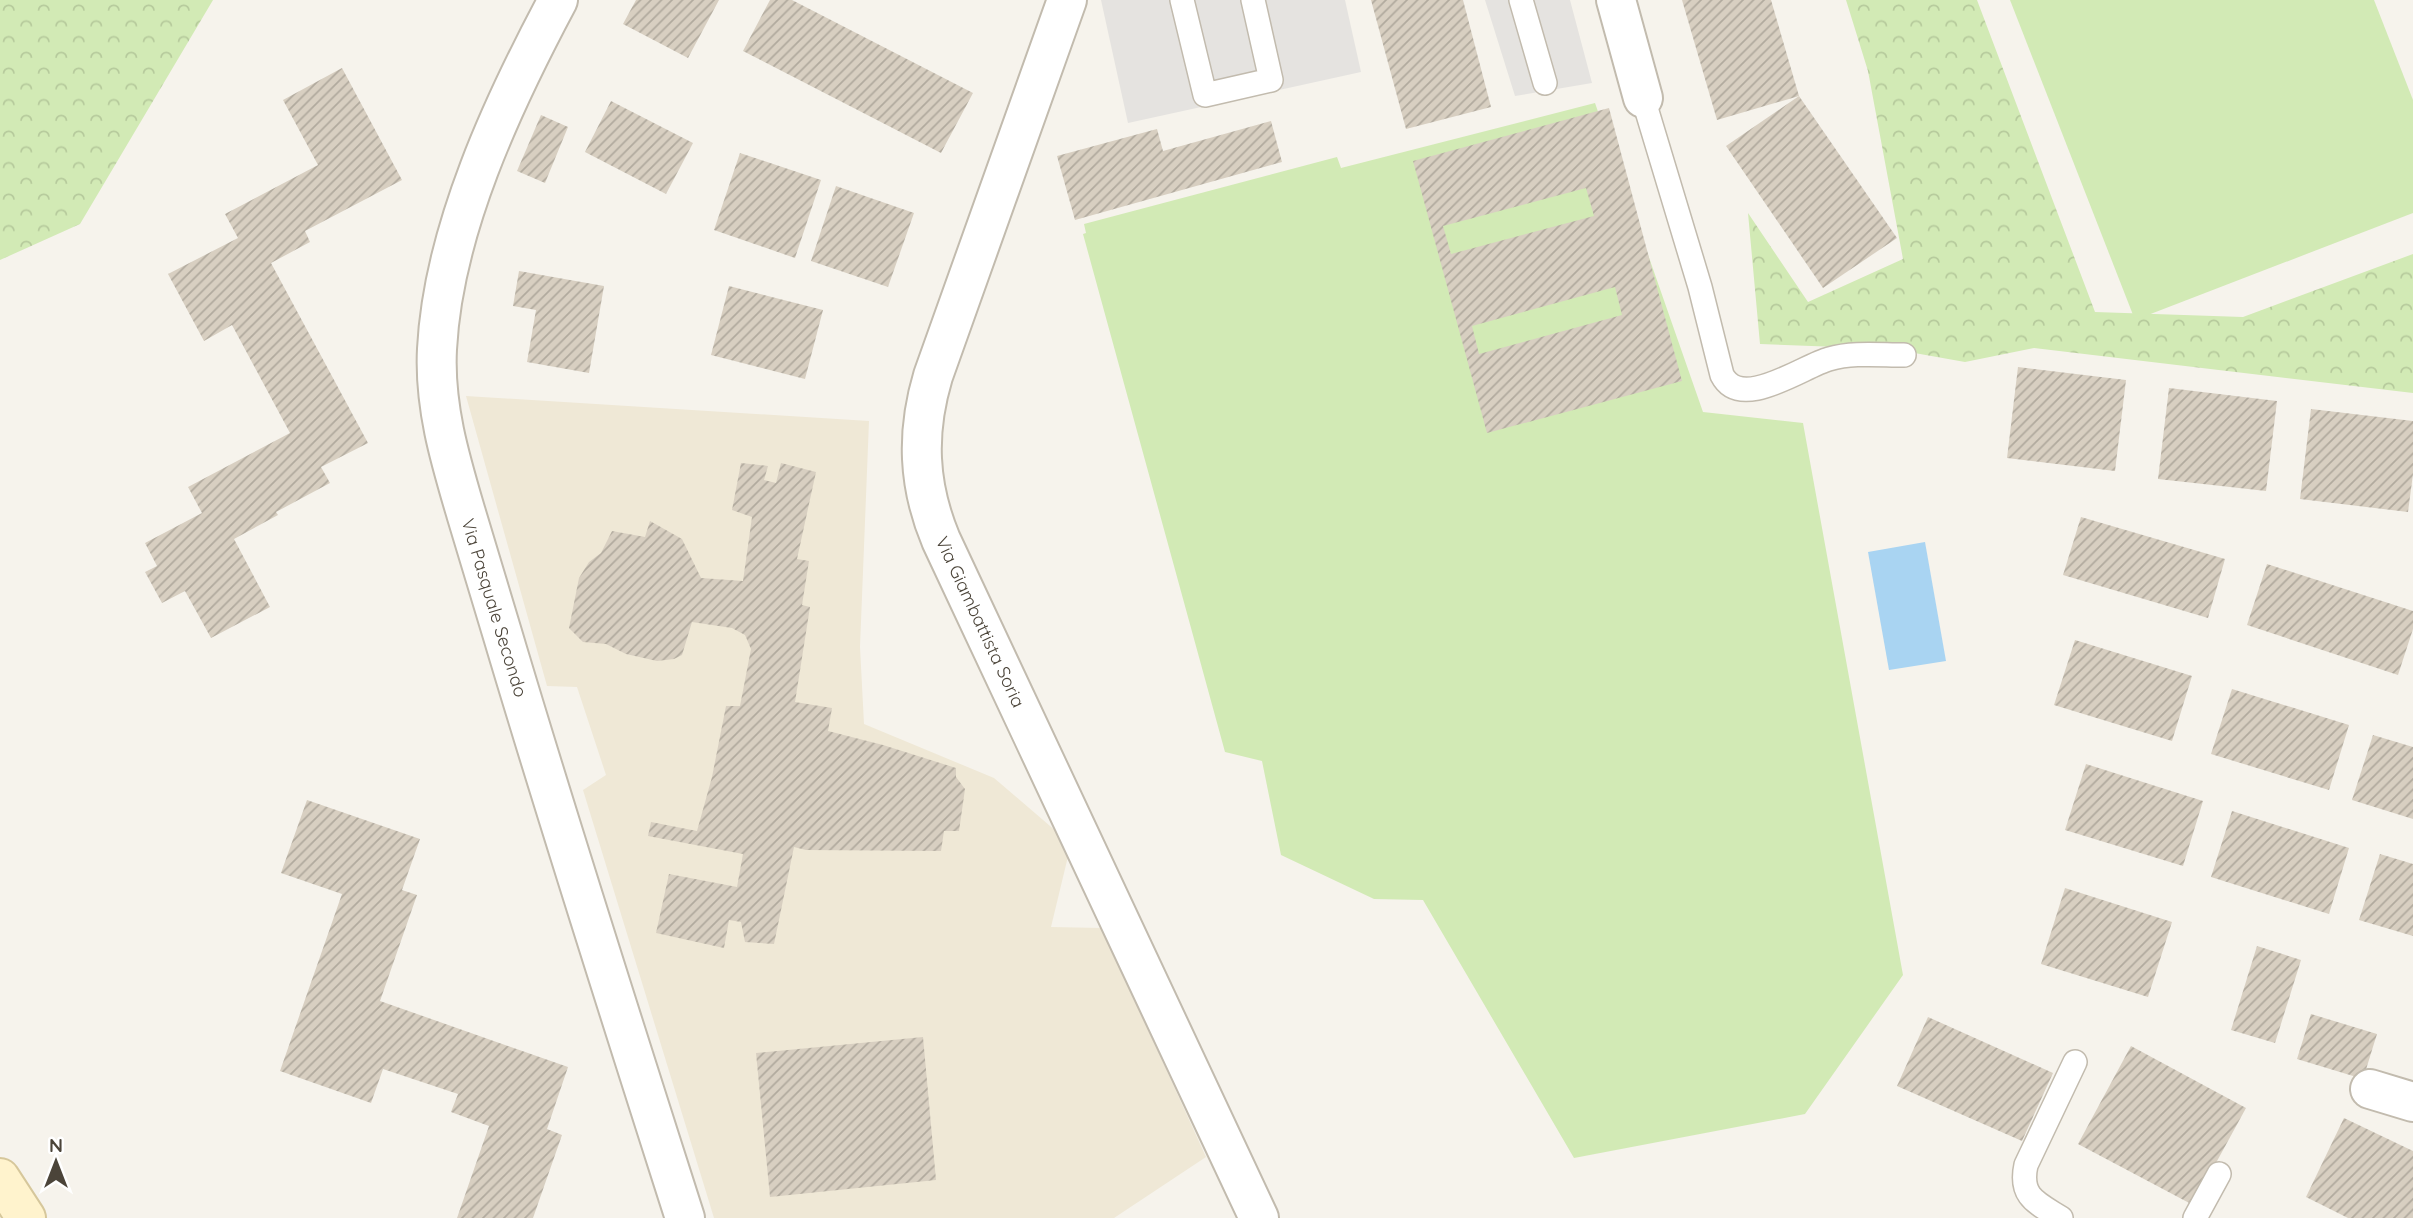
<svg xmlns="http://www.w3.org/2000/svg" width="2413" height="1218" font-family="Quicksand,sans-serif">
  <defs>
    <pattern id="forest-crowns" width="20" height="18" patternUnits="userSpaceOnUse" patternTransform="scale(1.75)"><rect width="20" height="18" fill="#d2eab5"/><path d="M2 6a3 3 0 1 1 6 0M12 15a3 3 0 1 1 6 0" fill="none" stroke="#b6ca9c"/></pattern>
    <pattern id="building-hatch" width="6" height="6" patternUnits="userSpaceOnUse" patternTransform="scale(1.75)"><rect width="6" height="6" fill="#d8cfc1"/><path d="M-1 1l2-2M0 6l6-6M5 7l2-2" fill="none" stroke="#b1aa9e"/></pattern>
  </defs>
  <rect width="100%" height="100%" fill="#f6f3ec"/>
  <polygon fill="#efe8d6" points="466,396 869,421 860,647 864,724 994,778 1071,844 1051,927 1102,928 1206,1157 1114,1218 714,1218 583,790 606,775 577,687 547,686"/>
  <g fill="url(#forest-crowns)">
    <polygon points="0,0 213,0 80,224 0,260"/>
    <polygon points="1846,0 1977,0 2095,312 2243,317 2413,254 2413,393 2034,348 1965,362 1892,349 1760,344 1748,213 1808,302 1903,259 1868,71"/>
  </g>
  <g fill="#d2eab5">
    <polygon points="2010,0 2374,0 2413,100 2413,213 2135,320"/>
    <polygon points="1595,103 1703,412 1803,423 1903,975 1805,1114 1574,1158 1423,900 1374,899 1281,855 1262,761 1225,752 1083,234 1086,233 1084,224 1337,157 1341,168"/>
  </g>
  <g fill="#e5e3e0">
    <polygon points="1345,0 1361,72 1128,123 1101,0"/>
    <polygon points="1485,0 1570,0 1592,83 1515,96"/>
  </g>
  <polygon fill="#a9d4f2" points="1925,542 1946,661 1889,670 1868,552"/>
  <g fill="url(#building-hatch)" fill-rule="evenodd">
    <polygon points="636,0 719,0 688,58 623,24"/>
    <polygon points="770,0 792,0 973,93 941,153 743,51"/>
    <polygon points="1371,0 1463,0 1491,107 1406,129"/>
    <polygon points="1682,0 1771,0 1799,96 1717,120"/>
    <polygon points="342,68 402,180 305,231 310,242 271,263 368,443 321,467 330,483 276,512 278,515 234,539 270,607 211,638 185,591 162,603 145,572 157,566 145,543 202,513 188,487 290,433 232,325 204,341 168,274 238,238 225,214 318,165 283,100"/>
    <polygon points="1799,96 1897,238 1823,288 1726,146"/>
    <polygon points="611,101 693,143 666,194 585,152"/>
    <path d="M1609,108l73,273 -195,52 -74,-272zM1586,188l8,28 -143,38 -8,-28zM1615,287l7,28 -143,39 -7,-28z"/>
    <polygon points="541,115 568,127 545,183 517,171"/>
    <polygon points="1271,121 1282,162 1075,220 1057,156 1157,129 1163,151"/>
    <polygon points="740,153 821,180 795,258 714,230"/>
    <polygon points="836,186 914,213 888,287 811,261"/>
    <polygon points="519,271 604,286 589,373 527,362 536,310 513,306"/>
    <polygon points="729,286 823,310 805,379 711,355"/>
    <polygon points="2018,367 2126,380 2115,471 2007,458"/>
    <polygon points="2169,388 2277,401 2266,491 2158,479"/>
    <polygon points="2311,409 2413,421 2413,474 2408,512 2300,499"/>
    <polygon points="741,463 768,466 764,480 776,483 781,463 816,472 797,559 809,561 802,605 810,607 795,702 832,708 828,731 883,745 956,768 956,777 965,789 959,831 944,831 941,851 806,850 794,847 774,944 745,942 741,922 729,920 724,948 656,933 669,874 737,887 743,854 648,836 651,822 697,831 712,777 726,706 740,706 751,649 745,635 732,628 692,622 682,655 674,659 657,661 626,654 606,644 583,642 569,628 579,578 589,562 601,553 612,531 645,537 650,521 682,539 701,578 743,581 752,517 732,510"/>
    <polygon points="2081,517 2225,559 2208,618 2063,575"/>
    <polygon points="2267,564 2413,611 2413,629 2398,675 2247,625"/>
    <polygon points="2075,640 2192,676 2172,741 2054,705"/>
    <polygon points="2232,689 2349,725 2329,790 2211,754"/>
    <polygon points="2373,735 2413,747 2413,819 2352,800"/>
    <polygon points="2086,764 2203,801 2183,866 2065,830"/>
    <polygon points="307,800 420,839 402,890 417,895 380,1001 568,1067 547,1129 562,1135 533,1218 457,1218 489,1126 451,1112 458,1094 383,1069 371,1103 280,1071 342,894 281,873"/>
    <polygon points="2232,811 2349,848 2329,914 2211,877"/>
    <polygon points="2380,854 2413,864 2413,936 2359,920"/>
    <polygon points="2065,888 2172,922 2148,997 2041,964"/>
    <polygon points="2257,946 2301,960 2275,1043 2231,1030"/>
    <polygon points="2311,1014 2377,1034 2363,1079 2297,1059"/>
    <polygon points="1928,1017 2053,1073 2022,1141 1897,1086"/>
    <polygon points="923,1037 936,1180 770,1197 756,1053"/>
    <polygon points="2131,1046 2246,1108 2193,1205 2078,1144"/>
    <polygon points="2344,1118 2413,1151 2413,1218 2348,1218 2306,1197"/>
  </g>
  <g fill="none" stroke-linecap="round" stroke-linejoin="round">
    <defs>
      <g id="service">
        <polyline points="1182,0 1205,95 1271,80 1253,0"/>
        <polyline points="1521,0 1545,83"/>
        <path d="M1643,98l57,189 22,88c19,37 81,-9 107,-16 24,-7 50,-4 75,-4"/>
        <path d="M2061,1218c-24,-15 -42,-21 -35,-53l49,-103"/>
        <polyline points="2195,1218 2219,1174"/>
      </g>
      <g id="minor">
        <path d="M1067,0l-134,376c-17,57 -15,109 8,164l318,678"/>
        <polyline points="1616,0 1643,98"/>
        <polyline points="2370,1089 2413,1102"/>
      </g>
      <path id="tertiary" d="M558,0c-55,103 -115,231 -121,349 -3,57 13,110 29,164 12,41 25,82 37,123 58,195 120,388 182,582"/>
      <polyline id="secondary" points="0,1178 26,1218"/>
    </defs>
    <use href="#service" stroke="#c2bbae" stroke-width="26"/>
    <use href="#minor" stroke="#c2bbae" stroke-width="42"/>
    <use href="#tertiary" stroke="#c2bbae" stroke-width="42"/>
    <use href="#secondary" stroke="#d6c79b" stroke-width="42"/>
    <use href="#service" stroke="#fff" stroke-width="23"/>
    <use href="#minor" stroke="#fff" stroke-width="38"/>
    <use href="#tertiary" stroke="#fff" stroke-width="38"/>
    <use href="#secondary" stroke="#fff3cd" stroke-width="38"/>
  </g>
  <g text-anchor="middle" stroke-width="6" stroke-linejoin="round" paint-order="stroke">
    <g font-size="18" fill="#4b4439" stroke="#fff">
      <text transform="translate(494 608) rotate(73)" y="6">Via Pasquale Secondo</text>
      <text transform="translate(980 622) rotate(65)" y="6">Via Giambattista Soria</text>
    </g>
  </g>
  <g transform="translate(56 1162)" stroke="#ffffff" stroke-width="5" paint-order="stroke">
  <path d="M0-5L12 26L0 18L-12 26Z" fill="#4b4439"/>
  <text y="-10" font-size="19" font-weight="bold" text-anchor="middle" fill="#4b4439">N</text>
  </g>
</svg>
